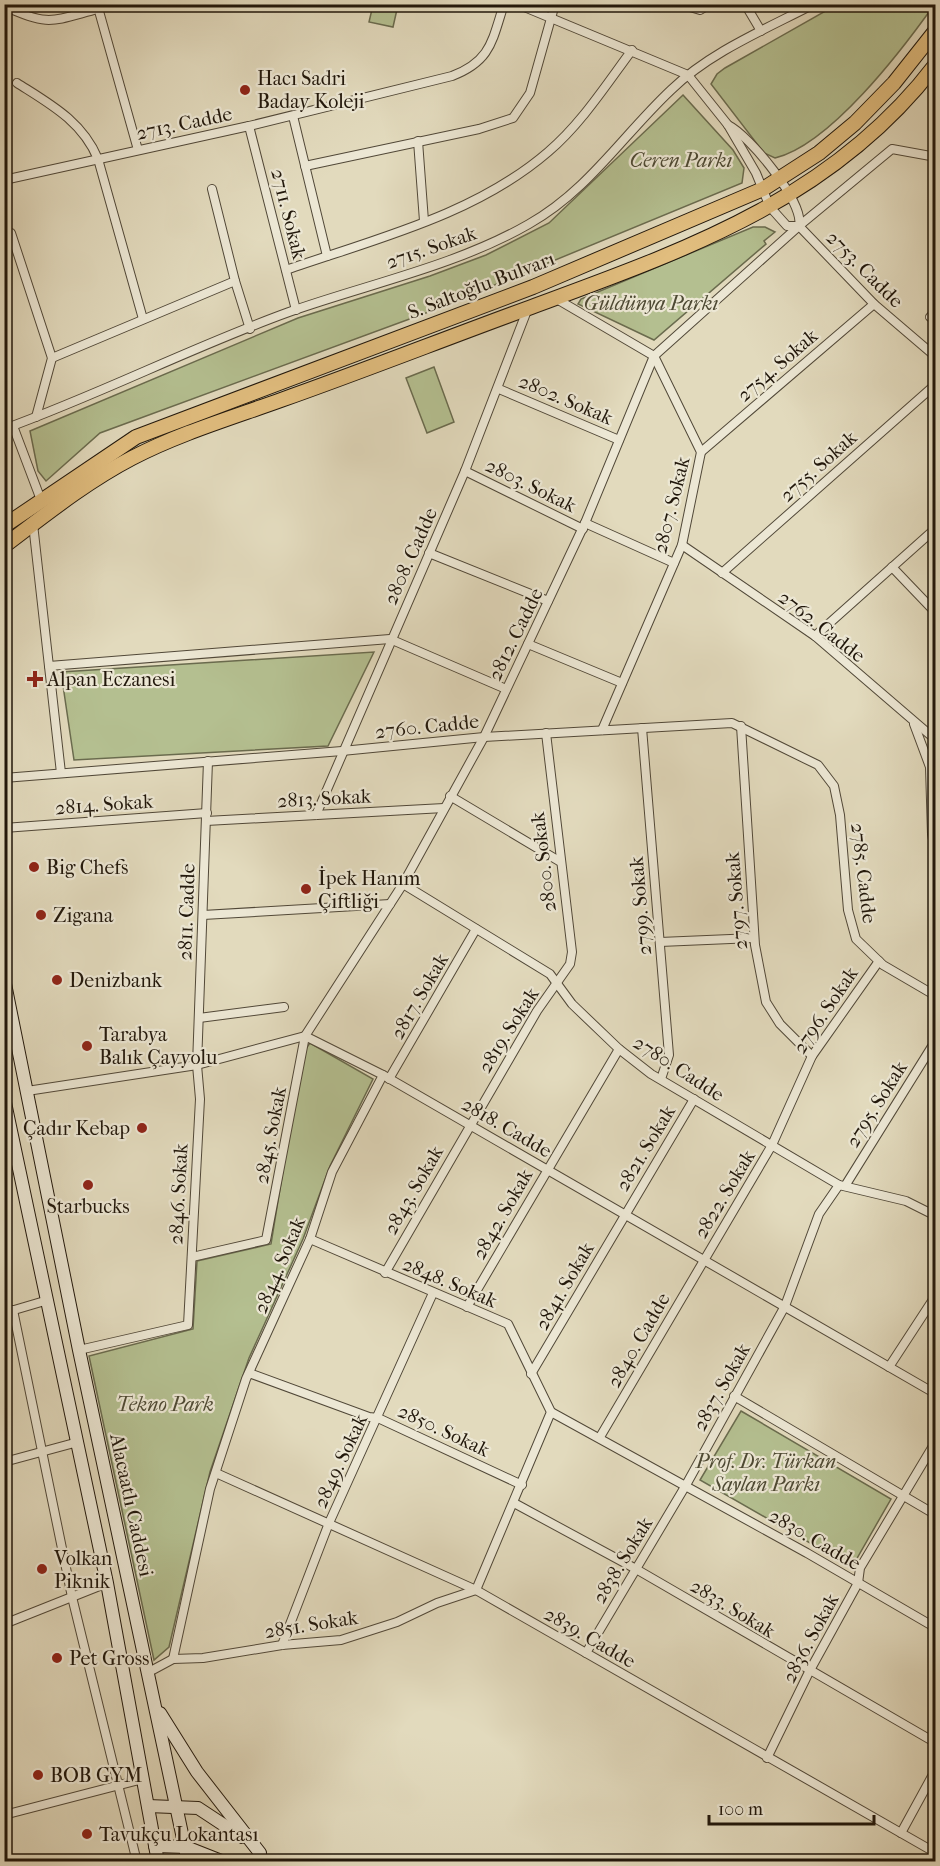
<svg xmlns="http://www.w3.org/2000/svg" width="940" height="1866" font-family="'IM FELL French Canon',serif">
  <rect width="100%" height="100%" fill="#e2dabd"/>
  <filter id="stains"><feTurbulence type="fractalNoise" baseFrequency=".00333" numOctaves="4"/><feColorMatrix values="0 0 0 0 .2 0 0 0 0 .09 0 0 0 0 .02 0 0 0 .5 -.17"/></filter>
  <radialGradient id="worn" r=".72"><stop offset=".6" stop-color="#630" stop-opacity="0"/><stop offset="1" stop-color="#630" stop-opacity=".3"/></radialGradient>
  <g fill="#b4bf90" stroke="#6a6b4e" stroke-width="1.5">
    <polygon points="373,5 398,5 393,27 369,22"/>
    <path d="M836,5h98c-32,45 -104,140 -159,153l-11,-5 -53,-69 6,-10 8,-6z"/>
    <polygon points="683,95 733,150 744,168 742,183 434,310 100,433 46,481 38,471 30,431 298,318 430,276 486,255 549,223"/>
    <polygon points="753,227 765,227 775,232 764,241 766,244 654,340 578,304 581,299"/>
    <polygon points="434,367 454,422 427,433 406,378"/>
    <polygon points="374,652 328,746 74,760 61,672"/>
    <polygon points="310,1043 373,1079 330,1166 303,1239 249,1358 210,1472 169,1647 154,1660 89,1356 193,1329 197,1261 271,1244 302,1054"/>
    <polygon points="741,1411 891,1499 852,1567 700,1480"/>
  </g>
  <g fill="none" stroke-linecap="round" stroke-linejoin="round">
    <defs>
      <g id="minor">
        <polyline points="97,4 138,150"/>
        <polyline points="517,4 688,75 728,125 756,173 770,207 787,226 799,226"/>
        <polyline points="680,4 700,10 710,4"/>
        <polyline points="745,4 761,31"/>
        <path d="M4,6c45,21 48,15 94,3"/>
        <path d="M17,83c33,21 65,38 81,76l45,160"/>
        <polyline points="293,116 327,256"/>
        <path d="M728,125c21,10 77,78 71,101"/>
        <polyline points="249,126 296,310"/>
        <polyline points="418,141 424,221"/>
        <polyline points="305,166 479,129 513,118 530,93 555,4"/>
        <path d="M4,180l245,-54 203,-50c39,-15 40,-35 52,-72"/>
        <polyline points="799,226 874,304 936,357"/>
        <polyline points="11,233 52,358 36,417"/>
        <path d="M286,270c89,-31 189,-55 262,-118 33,-28 58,-67 84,-102"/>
        <polyline points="235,281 250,329"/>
        <polyline points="555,298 654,356 799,226 892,149 936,157"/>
        <polyline points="936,311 930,317 936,322"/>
        <polyline points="52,358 235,281 212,189"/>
        <polyline points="499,389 619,440"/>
        <polyline points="13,426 41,500"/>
        <path d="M4,429c97,-35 188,-82 285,-117 79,-28 167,-46 240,-88 59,-33 94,-89 142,-134 39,-38 95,-61 143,-86"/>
        <polyline points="701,452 874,304"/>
        <polyline points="465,471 583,529"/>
        <polyline points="585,523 674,563"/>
        <polyline points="33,524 61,773"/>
        <polyline points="682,545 815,636 936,740"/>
        <polyline points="429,553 548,601"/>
        <polyline points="892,567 936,613"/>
        <polyline points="722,573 936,384"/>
        <polyline points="815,636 936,528"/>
        <polyline points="528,644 622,683"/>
        <polyline points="49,666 390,639 506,689"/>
        <polyline points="914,724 930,767 932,834 936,858"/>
        <polyline points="741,726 755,945 766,1002 780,1024 812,1056"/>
        <polyline points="642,728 669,1055 661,1079"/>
        <polyline points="602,730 682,545 701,452 654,356"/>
        <polyline points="4,778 342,751 484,737 732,723 818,765 834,786 840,815 848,910 856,939 883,965 936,996"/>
        <polyline points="450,796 559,861"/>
        <polyline points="316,815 465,471 528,308"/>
        <polyline points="206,821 444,808"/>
        <polyline points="4,828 207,813"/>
        <polyline points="403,884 550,974 572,1004 619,1049 651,1074 839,1185 906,1201 936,1216"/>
        <polyline points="203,915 390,904"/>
        <polyline points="660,942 754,938"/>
        <polyline points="199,1018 284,1007"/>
        <polyline points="389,1079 476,929"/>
        <polyline points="27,1091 197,1065 305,1036 383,1075 936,1394"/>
        <polyline points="845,1186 936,1040"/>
        <polyline points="310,1239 508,1324 551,1412 476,1590"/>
        <polyline points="192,1257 266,1240 305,1036 403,884 484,737 585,523 654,356"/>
        <polyline points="385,1273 537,1011 570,964 572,952 546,733"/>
        <polyline points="467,1307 619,1049"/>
        <polyline points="13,1310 72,1597 137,1862"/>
        <polyline points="4,1313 48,1300"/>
        <polyline points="79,1350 188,1325 200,1099 197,1065 208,761"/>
        <polyline points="889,1367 936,1295"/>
        <polyline points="249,1373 369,1417 378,1418 522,1485"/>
        <polyline points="531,1374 694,1099"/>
        <polyline points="734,1396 936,1515"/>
        <polyline points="551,1412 807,1553 936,1628"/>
        <polyline points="600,1437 772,1145 812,1056 879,961"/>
        <polyline points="4,1462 78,1442"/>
        <polyline points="216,1473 476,1590 936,1853"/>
        <polyline points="514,1503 636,1569 936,1743"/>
        <polyline points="4,1624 107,1583"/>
        <polyline points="282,1645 329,1523 433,1293"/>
        <polyline points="586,1653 686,1485 785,1306 819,1214 839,1185"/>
        <polyline points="173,1659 210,1489 246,1379 310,1239 332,1172 383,1075"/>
        <polyline points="147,1673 173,1659 203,1658 282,1645 341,1640 397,1622 437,1603 476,1590"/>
        <polyline points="767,1758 809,1672 858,1583 860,1568 936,1441"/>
        <polyline points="4,1815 143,1779"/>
        <polyline points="901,1833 936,1769"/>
      </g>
      <g id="secondary">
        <polyline points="4,979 79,1350 188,1862"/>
        <polyline points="4,1098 107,1583 158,1862"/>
        <polyline points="160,1713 197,1772 260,1853"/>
        <polyline points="148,1806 198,1808 242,1837"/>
        <polyline points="155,1846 186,1847 224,1862"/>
      </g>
      <g id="primary">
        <polyline points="4,526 136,437 533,287 763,189 819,153 855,123 894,83 936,30"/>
        <path d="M4,546c41,-31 82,-64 128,-88 46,-24 99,-40 149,-58 82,-29 163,-61 245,-91 154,-57 306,-108 410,-245"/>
      </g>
    </defs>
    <use href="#minor" stroke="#514838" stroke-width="10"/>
    <use href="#secondary" stroke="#21170b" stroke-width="14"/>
    <use href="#primary" stroke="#21170b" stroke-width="16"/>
    <use href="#minor" stroke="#ece7d4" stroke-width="8"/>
    <use href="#secondary" stroke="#ece7d4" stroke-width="12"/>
    <use href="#primary" stroke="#e1bd7e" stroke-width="14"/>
  </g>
  <g fill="#8f2418" stroke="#ece7d4" stroke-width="2">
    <circle cx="245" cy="90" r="6"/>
    <path d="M32 670h6v6h6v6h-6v6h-6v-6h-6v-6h6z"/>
    <circle cx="34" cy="867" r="6"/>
    <circle cx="306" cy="889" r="6"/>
    <circle cx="41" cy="915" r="6"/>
    <circle cx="57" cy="980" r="6"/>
    <circle cx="87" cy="1046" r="6"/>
    <circle cx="142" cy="1128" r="6"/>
    <circle cx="88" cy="1185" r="6"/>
    <circle cx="42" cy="1569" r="6"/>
    <circle cx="57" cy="1658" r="6"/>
    <circle cx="38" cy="1775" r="6"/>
    <circle cx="87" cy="1834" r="6"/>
  </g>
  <g text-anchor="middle" stroke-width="4.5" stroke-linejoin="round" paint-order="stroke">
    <g font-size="20" fill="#21170b" stroke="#ece7d4" text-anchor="start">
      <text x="257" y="85">Hacı Sadri<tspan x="257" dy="23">Baday Koleji</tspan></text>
      <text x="47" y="686">Alpan Eczanesi</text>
      <text x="46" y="874">Big Chefs</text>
      <text x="318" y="885">İpek Hanım<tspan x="318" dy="23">Çiftliği</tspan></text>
      <text x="53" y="922">Zigana</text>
      <text x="69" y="987">Denizbank</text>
      <text x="99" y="1041">Tarabya<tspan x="99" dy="23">Balık Çayyolu</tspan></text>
      <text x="130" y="1135" text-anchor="end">Çadır Kebap</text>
      <text x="88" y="1213" text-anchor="middle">Starbucks</text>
      <text x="54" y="1565">Volkan<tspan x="54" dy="23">Piknik</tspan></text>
      <text x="69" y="1665">Pet Gross</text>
      <text x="50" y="1782">BOB GYM</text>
      <text x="99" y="1841">Tavukçu Lokantası</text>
    </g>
    <g font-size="20" fill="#21170b" stroke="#ece7d4">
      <text transform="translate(184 123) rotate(-12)" y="7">2713. Cadde</text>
      <text transform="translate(289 214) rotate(76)" y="7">2711. Sokak</text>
      <text transform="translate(431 247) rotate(-19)" y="7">2715. Sokak</text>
      <text transform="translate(865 269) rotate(45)" y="7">2753. Cadde</text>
      <text transform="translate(481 285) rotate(-21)" y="7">S. Saltoğlu Bulvarı</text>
      <text transform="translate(777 365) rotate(-41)" y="7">2754. Sokak</text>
      <text transform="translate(566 399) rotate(23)" y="7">2802. Sokak</text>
      <text transform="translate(818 466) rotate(-42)" y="7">2755. Sokak</text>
      <text transform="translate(531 485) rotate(26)" y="7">2803. Sokak</text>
      <text transform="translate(671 505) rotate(-76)" y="7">2807. Sokak</text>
      <text transform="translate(410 556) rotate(-66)" y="7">2808. Cadde</text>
      <text transform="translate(822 626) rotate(38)" y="7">2762. Cadde</text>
      <text transform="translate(515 634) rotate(-64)" y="7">2812. Cadde</text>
      <text transform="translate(427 726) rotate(-6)" y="7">2760. Cadde</text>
      <text transform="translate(324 798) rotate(-3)" y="7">2813. Sokak</text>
      <text transform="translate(104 804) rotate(-4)" y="7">2814. Sokak</text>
      <text transform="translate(543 862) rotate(-97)" y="7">2800. Sokak</text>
      <text transform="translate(864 873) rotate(83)" y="7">2785. Cadde</text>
      <text transform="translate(736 901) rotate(-95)" y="7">2797. Sokak</text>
      <text transform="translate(640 906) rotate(-95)" y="7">2799. Sokak</text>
      <text transform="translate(186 912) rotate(-88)" y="7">2811. Cadde</text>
      <text transform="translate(419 996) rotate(-60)" y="7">2817. Sokak</text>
      <text transform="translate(825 1010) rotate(-56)" y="7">2796. Sokak</text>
      <text transform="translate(508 1030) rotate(-58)" y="7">2819. Sokak</text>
      <text transform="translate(679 1068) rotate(33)" y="7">2780. Cadde</text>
      <text transform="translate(876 1104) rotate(-58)" y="7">2795. Sokak</text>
      <text transform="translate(507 1127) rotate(30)" y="7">2818. Cadde</text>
      <text transform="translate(270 1135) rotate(-79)" y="7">2845. Sokak</text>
      <text transform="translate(645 1148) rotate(-59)" y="7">2821. Sokak</text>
      <text transform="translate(413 1190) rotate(-60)" y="7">2843. Sokak</text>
      <text transform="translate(178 1194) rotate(-87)" y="7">2846. Sokak</text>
      <text transform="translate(724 1194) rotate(-59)" y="7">2822. Sokak</text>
      <text transform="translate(502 1214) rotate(-60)" y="7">2842. Sokak</text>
      <text transform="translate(279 1265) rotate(-67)" y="7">2844. Sokak</text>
      <text transform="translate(450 1282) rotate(23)" y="7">2848. Sokak</text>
      <text transform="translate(564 1286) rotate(-60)" y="7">2841. Sokak</text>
      <text transform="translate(638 1340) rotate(-60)" y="7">2840. Cadde</text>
      <text transform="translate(721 1387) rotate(-61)" y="7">2837. Sokak</text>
      <text transform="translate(444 1430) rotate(25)" y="7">2850. Sokak</text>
      <text transform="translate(340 1461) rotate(-65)" y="7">2849. Sokak</text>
      <text transform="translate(132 1505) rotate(78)" y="7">Alacaatlı Caddesi</text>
      <text transform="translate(815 1539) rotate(30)" y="7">2830. Cadde</text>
      <text transform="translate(622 1560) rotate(-59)" y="7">2838. Sokak</text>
      <text transform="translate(733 1608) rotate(31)" y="7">2833. Sokak</text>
      <text transform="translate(311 1624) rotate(-9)" y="7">2851. Sokak</text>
      <text transform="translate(590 1637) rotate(30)" y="7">2839. Cadde</text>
      <text transform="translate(810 1638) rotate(-62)" y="7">2836. Sokak</text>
    </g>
    <g font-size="20" font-style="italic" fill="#4d4933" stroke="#ece7d4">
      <text x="681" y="167">Ceren Parkı</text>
      <text x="651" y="310">Güldünya Parkı</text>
      <text x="165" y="1411">Tekno Park</text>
      <text x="766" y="1468">Prof. Dr. Türkan<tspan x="766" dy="23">Saylan Parkı</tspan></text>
    </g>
  </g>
  <rect width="940" height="1866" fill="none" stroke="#e2dabd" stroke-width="24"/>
  <rect x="6" y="6" width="928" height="1854" fill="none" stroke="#21170b" stroke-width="3"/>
  <rect x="12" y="12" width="916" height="1842" fill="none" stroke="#21170b" stroke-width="1.5"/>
  <path d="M709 1815v9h165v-9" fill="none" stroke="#21170b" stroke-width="3"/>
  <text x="718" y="1815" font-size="18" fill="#21170b" stroke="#ece7d4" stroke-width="4.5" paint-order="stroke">100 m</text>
  <rect width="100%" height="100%" filter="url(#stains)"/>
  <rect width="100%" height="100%" fill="url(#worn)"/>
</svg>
